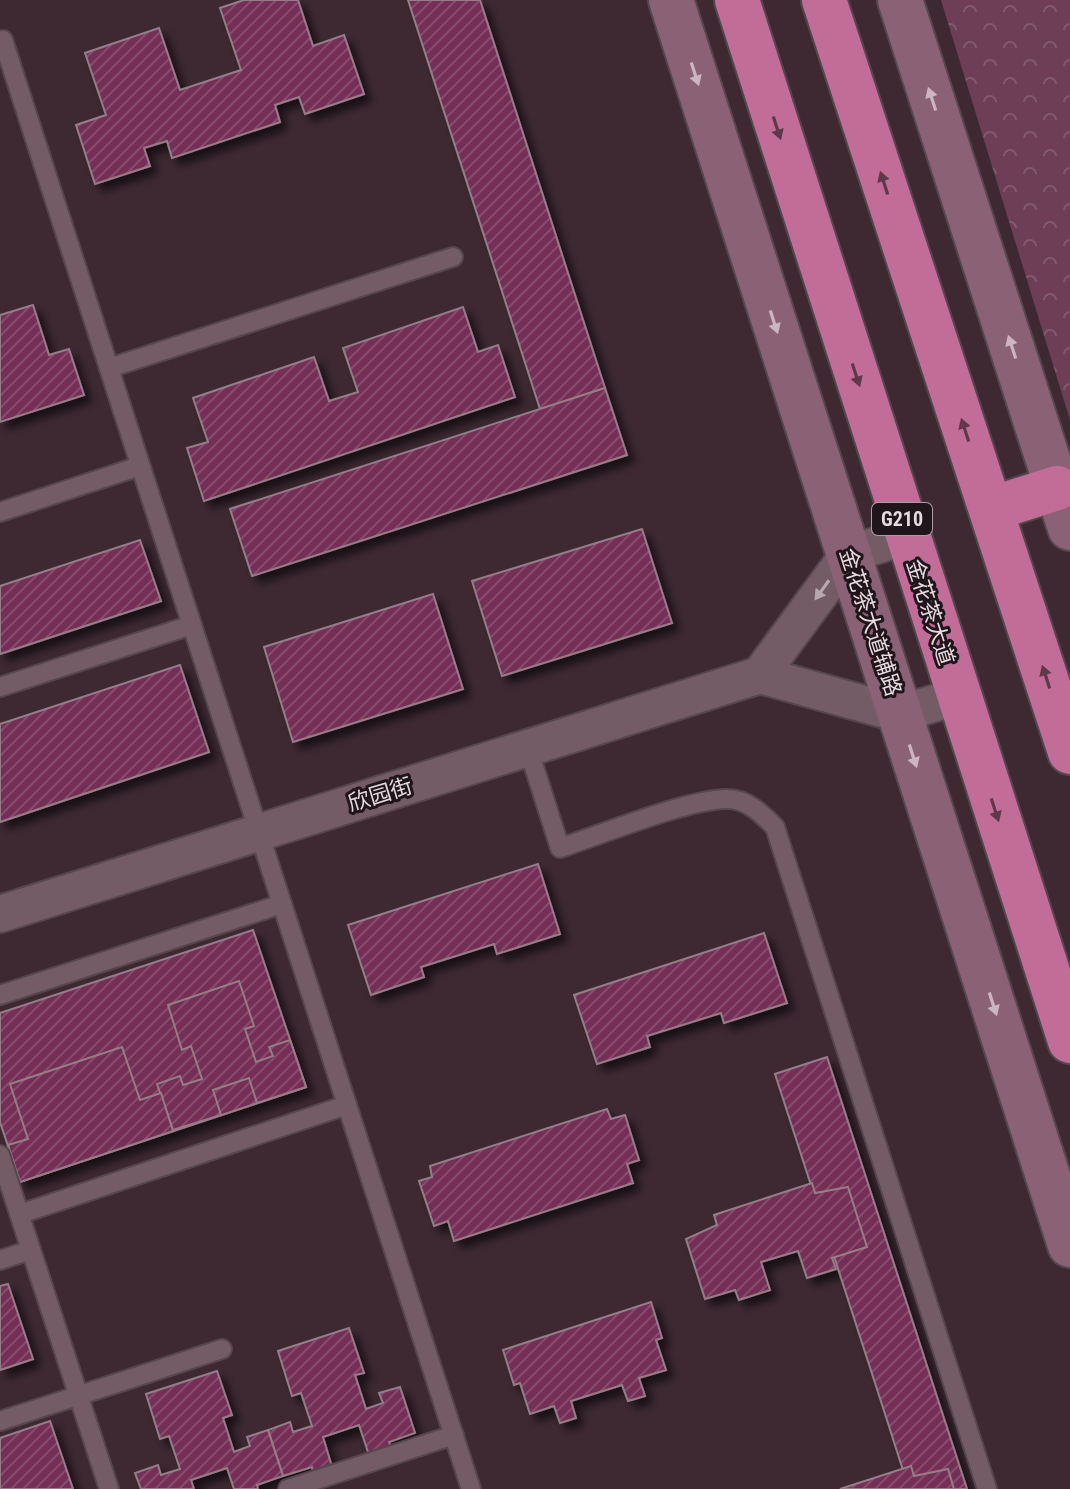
<svg xmlns="http://www.w3.org/2000/svg" width="1070" height="1489" font-family="'Roboto Condensed','Noto Sans SC',sans-serif">
  <defs>
    <pattern id="forest-crowns" width="20" height="18" patternUnits="userSpaceOnUse" patternTransform="scale(2)"><rect width="20" height="18" fill="#6e3e56"/><path d="M2 6a3 3 0 1 1 6 0M12 15a3 3 0 1 1 6 0" fill="none" stroke="#83596e"/></pattern>
    <pattern id="building-hatch" width="6" height="6" patternUnits="userSpaceOnUse" patternTransform="scale(2)"><rect width="6" height="6" fill="#742e55"/><path d="M-1 1l2-2M0 6l6-6M5 7l2-2" fill="none" stroke="#884c6d"/></pattern>
    <filter id="shadow"><feDropShadow dx="7" dy="7" stdDeviation="4" flood-color="#0009"/></filter>
  </defs>
  <rect width="100%" height="100%" fill="#3e2933"/>
  <polygon fill="url(#forest-crowns)" points="941,0 1070,0 1070,420"/>
  <g fill="url(#building-hatch)" stroke="#957d88" stroke-width="2" filter="url(#shadow)">
    <polygon points="244,0 298,0 313,46 344,35 364,94 305,114 299,97 275,105 280,122 172,158 167,141 144,148 150,166 95,184 76,125 106,115 85,53 159,28 180,90 241,70 220,8"/>
    <polygon points="408,0 480,0 605,388 540,409"/>
    <polygon points="33,305 49,355 69,349 84,395 0,422 0,315"/>
    <polygon points="463,307 478,352 498,345 515,397 204,501 187,448 208,442 193,398 314,357 329,401 358,392 343,348"/>
    <polygon points="605,388 627,455 252,576 230,509"/>
    <polygon points="642,529 672,623 502,676 472,581"/>
    <polygon points="140,540 161,601 0,654 0,586"/>
    <polygon points="433,594 463,689 293,742 264,647"/>
    <polygon points="180,665 209,752 0,822 0,724"/>
    <polygon points="538,864 560,934 497,954 494,944 421,967 424,977 371,995 348,925"/>
    <polygon points="253,930 306,1087 20,1182 0,1122 0,1013"/>
    <polygon points="764,933 787,1003 724,1023 721,1013 647,1036 650,1047 597,1064 574,995"/>
    <polygon points="239,981 254,1026 245,1029 256,1062 273,1056 269,1047 290,1040 306,1087 257,1103 249,1078 213,1090 221,1115 173,1130 157,1084 180,1076 183,1085 202,1079 191,1046 182,1050 168,1005"/>
    <polygon points="122,1047 140,1100 161,1093 173,1131 20,1182 8,1145 28,1139 10,1084"/>
    <polygon points="827,1057 939,1403 967,1489 909,1489 887,1420 775,1074"/>
    <polygon points="607,1109 611,1119 625,1115 639,1160 627,1164 633,1183 454,1241 448,1221 434,1226 419,1181 432,1177 430,1166"/>
    <polygon points="812,1183 815,1193 848,1187 867,1247 832,1258 836,1269 807,1278 798,1251 761,1262 770,1290 739,1300 735,1290 705,1299 686,1239 717,1225 714,1215"/>
    <polygon points="8,1284 33,1359 0,1370 0,1286"/>
    <polygon points="651,1302 662,1338 656,1340 666,1370 639,1378 645,1396 628,1401 622,1385 571,1401 576,1418 560,1423 554,1406 530,1414 520,1383 514,1385 503,1350"/>
    <polygon points="349,1328 364,1373 355,1375 366,1409 383,1403 379,1393 400,1387 415,1433 389,1442 392,1451 370,1458 359,1425 323,1437 333,1470 314,1476 312,1467 283,1476 268,1430 290,1422 293,1432 312,1426 301,1393 292,1396 278,1351"/>
    <polygon points="217,1371 232,1415 223,1418 234,1452 250,1446 247,1437 268,1430 283,1476 257,1485 258,1489 234,1489 227,1468 191,1480 194,1489 141,1489 135,1473 158,1465 161,1475 180,1469 169,1436 160,1439 146,1394"/>
    <polygon points="50,1421 73,1489 0,1489 0,1438"/>
    <polygon points="911,1466 914,1476 948,1469 954,1489 840,1489"/>
  </g>
  <g fill="none" stroke-linecap="round" stroke-linejoin="round">
    <defs>
      <g id="lane">
        <polyline points="3,40 471,1489"/>
        <polyline points="109,368 453,257"/>
        <polyline points="0,512 140,466"/>
        <polyline points="0,687 192,625"/>
        <path d="M528,748l32,100c40,-13 131,-50 168,-49 19,0 34,15 47,28l212,662"/>
        <polyline points="0,995 282,904"/>
        <polyline points="0,1155 109,1489"/>
        <polyline points="20,1214 347,1105"/>
        <polyline points="0,1260 31,1250"/>
        <polyline points="0,1421 222,1349"/>
        <polyline points="288,1489 454,1435"/>
      </g>
      <g id="street">
        <polyline points="907,536 849,554 760,675 900,714 958,696"/>
        <polyline points="0,914 760,675"/>
      </g>
      <g id="secondary">
        <polyline points="671,0 1070,1245"/>
        <polyline points="900,0 1070,528"/>
      </g>
      <g id="highway">
        <polyline points="737,0 1070,1041"/>
        <polyline points="824,0 1070,752"/>
        <polyline points="991,509 1057,488"/>
      </g>
    </defs>
    <use href="#lane" stroke="#56464e" stroke-width="22"/>
    <use href="#street" stroke="#56464e" stroke-width="40"/>
    <use href="#secondary" stroke="#56464e" stroke-width="48"/>
    <use href="#highway" stroke="#56464e" stroke-width="48"/>
    <use href="#lane" stroke="#745c67" stroke-width="18"/>
    <use href="#street" stroke="#745c67" stroke-width="36"/>
    <use href="#secondary" stroke="#8b6176" stroke-width="44"/>
    <use href="#highway" stroke="#c16d98" stroke-width="44"/>
  </g>
  <defs><path id="oneway-solid" d="M-6-.8H1V-3.2L6.5 0L1 3.2V.8H-6Z" transform="scale(2)"/></defs>
  <g fill="#cbb5c0">
    <use href="#oneway-solid" transform="translate(695 74) rotate(72)"/>
    <use href="#oneway-solid" transform="translate(932 99) rotate(-108)"/>
    <use href="#oneway-solid" transform="translate(774 322) rotate(72)"/>
    <use href="#oneway-solid" transform="translate(1012 347) rotate(-108)"/>
    <use href="#oneway-solid" transform="translate(913 756) rotate(72)"/>
    <use href="#oneway-solid" transform="translate(993 1004) rotate(72)"/>
  </g>
  <g fill="#60384c">
    <use href="#oneway-solid" transform="translate(777 128) rotate(72)"/>
    <use href="#oneway-solid" transform="translate(884 183) rotate(-108)"/>
    <use href="#oneway-solid" transform="translate(856 375) rotate(72)"/>
    <use href="#oneway-solid" transform="translate(965 430) rotate(-108)"/>
    <use href="#oneway-solid" transform="translate(1046 677) rotate(-108)"/>
    <use href="#oneway-solid" transform="translate(995 810) rotate(72)"/>
  </g>
  <use fill="#b8a7af" href="#oneway-solid" transform="translate(822 590) rotate(126)"/>
  <g text-anchor="middle" stroke-width="6" stroke-linejoin="round" paint-order="stroke">
    <rect fill="#1f151a" stroke="#aa9ea4" stroke-width="2" x="872" y="503" width="60" height="32" rx="6"/>
    <g font-size="20" font-weight="bold" fill="#e6d9df">
      <text x="902" y="526">G210</text>
    </g>
    <g font-size="22" fill="#e6d9df" stroke="#1f151a">
      <text transform="translate(931 612) rotate(72)" y="8">金花茶大道</text>
      <text transform="translate(871 622) rotate(72)" y="8">金花茶大道辅路</text>
      <text transform="translate(380 794) rotate(-17)" y="8">欣园街</text>
    </g>
  </g>
</svg>
